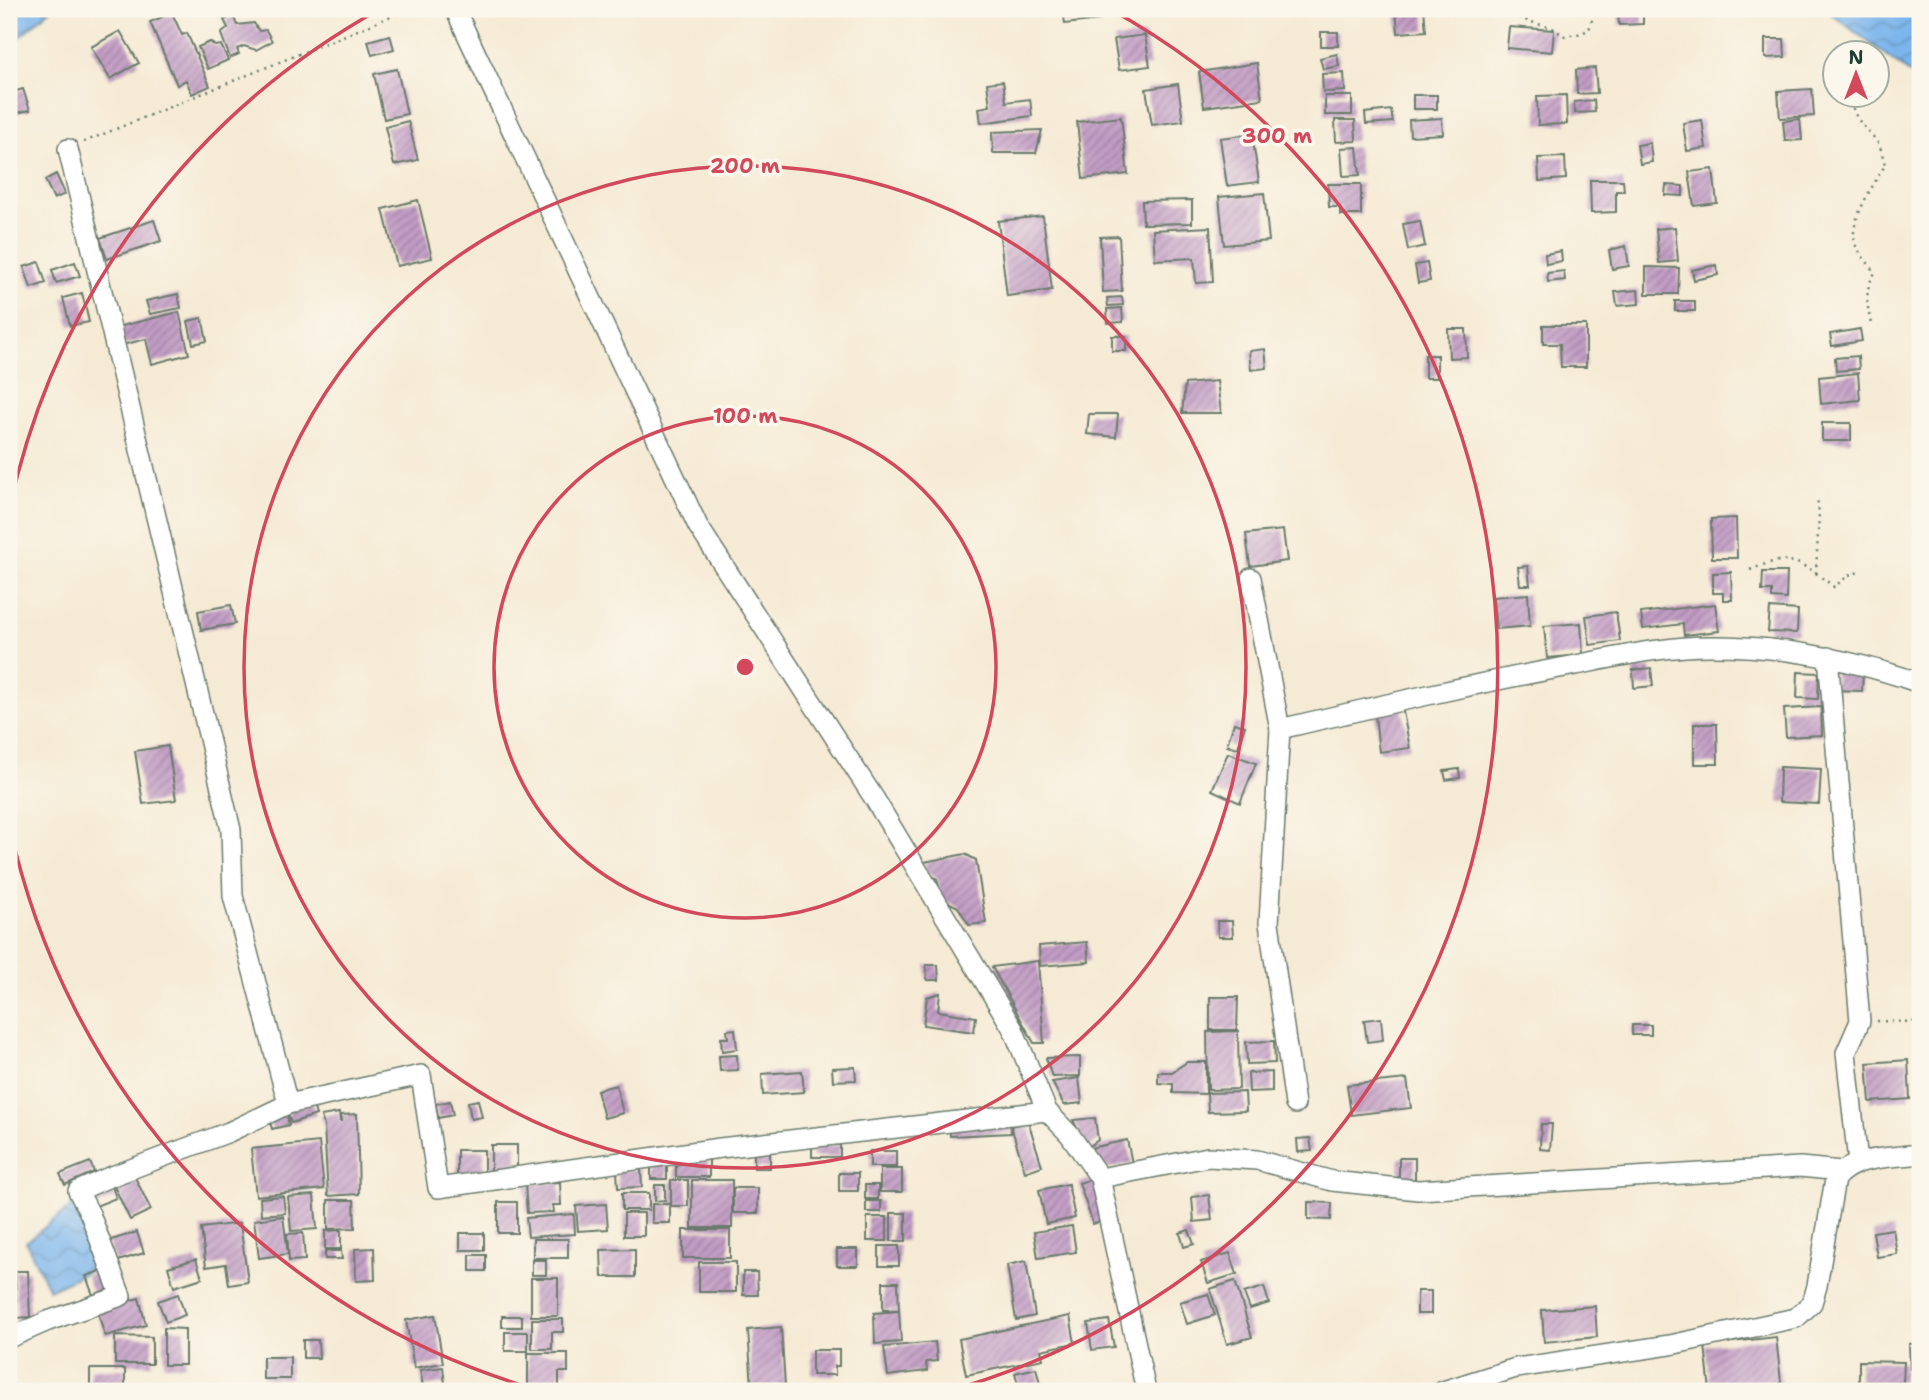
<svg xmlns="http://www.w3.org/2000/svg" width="1929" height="1400" font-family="'Shantell Sans',sans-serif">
  <defs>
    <pattern id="water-waves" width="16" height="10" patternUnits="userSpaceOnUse" patternTransform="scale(1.75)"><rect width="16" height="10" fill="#7cb5ec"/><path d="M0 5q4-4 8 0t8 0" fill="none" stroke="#6594c0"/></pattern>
    <pattern id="building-hatch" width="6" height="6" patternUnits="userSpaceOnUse" patternTransform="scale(1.75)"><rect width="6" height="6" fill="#c29cc5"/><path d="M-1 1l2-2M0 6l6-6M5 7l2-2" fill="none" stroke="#9d80a1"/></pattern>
  </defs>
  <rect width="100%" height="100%" fill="#fbf7ec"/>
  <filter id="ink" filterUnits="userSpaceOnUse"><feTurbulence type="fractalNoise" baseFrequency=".0143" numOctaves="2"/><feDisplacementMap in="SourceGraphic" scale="14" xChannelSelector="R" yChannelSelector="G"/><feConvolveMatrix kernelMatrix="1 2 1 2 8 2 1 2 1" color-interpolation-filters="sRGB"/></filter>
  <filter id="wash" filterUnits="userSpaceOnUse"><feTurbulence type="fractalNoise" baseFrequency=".00686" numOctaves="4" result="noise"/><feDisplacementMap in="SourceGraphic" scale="28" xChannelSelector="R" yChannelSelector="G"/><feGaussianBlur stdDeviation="1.57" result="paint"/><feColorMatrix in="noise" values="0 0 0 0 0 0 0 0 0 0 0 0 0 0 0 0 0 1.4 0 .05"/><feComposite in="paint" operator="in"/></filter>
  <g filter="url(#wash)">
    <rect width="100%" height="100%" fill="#f5ead4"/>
    <g fill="url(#water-waves)" stroke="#4e7990" stroke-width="2">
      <polygon points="9,9 51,9 9,46"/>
      <polygon points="1825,9 1920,9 1920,81"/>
      <polygon points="74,1204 104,1264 49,1290 26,1242"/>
    </g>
    <g id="blocks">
      <g fill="url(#building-hatch)">
        <polygon points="1063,9 1098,9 1099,20 1065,24"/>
        <polygon points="1396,9 1424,9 1426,31 1398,33"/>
        <polygon points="1643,9 1643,24 1619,25 1618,11"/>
        <polygon points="172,13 182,35 187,33 210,86 192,94 186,80 177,85 150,22"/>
        <polygon points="233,16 237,25 254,23 259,31 266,30 272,41 256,50 244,46 237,49 239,54 230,58 221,34 228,28 224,20"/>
        <polygon points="1509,27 1554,30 1552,52 1507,48"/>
        <polygon points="120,31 139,63 110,79 91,47"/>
        <rect x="1321" y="32" width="17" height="14"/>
        <polygon points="390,35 394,49 372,55 368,41"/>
        <polygon points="1145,35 1150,66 1119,70 1114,39"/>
        <polygon points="1765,39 1784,39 1785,57 1765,58"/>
        <polygon points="210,42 215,46 221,45 228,60 208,69 198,47"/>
        <polygon points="1337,54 1339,66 1323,69 1320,58"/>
        <polygon points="1257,63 1262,99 1204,107 1199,72"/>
        <polygon points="1595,68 1597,93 1577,94 1576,70"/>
        <polygon points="397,69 407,114 384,119 374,74"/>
        <polygon points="1344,73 1345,91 1323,92 1322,74"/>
        <polygon points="1003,81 1006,102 1030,99 1032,116 981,123 979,108 990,106 987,83"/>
        <polygon points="1178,84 1183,121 1152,125 1146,89"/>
        <polygon points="23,89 30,110 13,114 9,93"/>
        <polygon points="1812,89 1814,116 1780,118 1778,91"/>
        <rect x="1413" y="95" width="24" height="14"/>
        <polygon points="1566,95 1567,124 1538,125 1537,96"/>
        <rect x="1325" y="96" width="27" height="19"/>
        <polygon points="1594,100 1595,112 1575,113 1574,102"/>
        <polygon points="1391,110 1393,122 1366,124 1365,113"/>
        <polygon points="1121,117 1128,174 1083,179 1077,122"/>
        <polygon points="1442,118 1443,134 1410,136 1409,120"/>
        <polygon points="1800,119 1802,140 1785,141 1783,121"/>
        <polygon points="1335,120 1355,120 1356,141 1336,142"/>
        <polygon points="1702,120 1706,148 1687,151 1683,123"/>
        <polygon points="408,121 418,160 394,165 385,127"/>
        <polygon points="1042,130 1036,153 993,153 992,132"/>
        <polygon points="1252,134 1259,182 1227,186 1220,138"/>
        <polygon points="1650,143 1652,162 1640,164 1637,145"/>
        <polygon points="1357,147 1360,175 1343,176 1341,148"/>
        <polygon points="1565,157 1566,179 1539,181 1538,158"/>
        <polygon points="1713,169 1717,203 1694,206 1689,172"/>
        <polygon points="56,174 65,194 54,199 45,180"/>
        <polygon points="1590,180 1623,180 1624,191 1616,191 1616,212 1591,213"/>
        <polygon points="1328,184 1361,184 1361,215 1340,215 1340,207 1329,207"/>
        <polygon points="1666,185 1683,186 1683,196 1665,195"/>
        <polygon points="1264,193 1269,241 1224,245 1219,197"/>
        <polygon points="418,200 432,258 397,266 383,209"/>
        <polygon points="1192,200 1192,223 1143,224 1142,201"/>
        <polygon points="1043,216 1052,290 1007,296 998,221"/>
        <polygon points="154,220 161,241 107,259 100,238"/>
        <polygon points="1420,221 1425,246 1408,250 1403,224"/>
        <polygon points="1210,227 1213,282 1196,283 1194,258 1155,260 1153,230"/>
        <polygon points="1675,227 1678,261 1659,263 1656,229"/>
        <polygon points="1119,236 1122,291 1103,292 1100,237"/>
        <polygon points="1626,246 1629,266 1612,269 1609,250"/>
        <polygon points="1561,251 1562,261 1546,264 1545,254"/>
        <polygon points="39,262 46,283 31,288 24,267"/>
        <polygon points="75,262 80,276 56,283 52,270"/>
        <polygon points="1427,263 1430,281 1418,283 1415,265"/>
        <polygon points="1716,265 1718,275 1694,280 1692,270"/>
        <polygon points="1646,267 1679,268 1678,294 1646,294"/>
        <polygon points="1564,271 1565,280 1548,282 1547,273"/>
        <polygon points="1638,290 1639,304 1617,306 1615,292"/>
        <polygon points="82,293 89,322 70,326 63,298"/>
        <polygon points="178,294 181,308 150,314 146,301"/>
        <polygon points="1122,297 1123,305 1108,306 1107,298"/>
        <rect x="1675" y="301" width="20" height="10"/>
        <polygon points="1122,308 1123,322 1108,323 1107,309"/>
        <polygon points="179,312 189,354 152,364 146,339 118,346 113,328"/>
        <polygon points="202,318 207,341 193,344 188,321"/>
        <polygon points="1543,325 1586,325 1586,367 1561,367 1560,344 1543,344"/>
        <polygon points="1448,329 1466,329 1467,357 1449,358"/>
        <polygon points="1860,329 1862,341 1832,346 1830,334"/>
        <rect x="1112" y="336" width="14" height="15"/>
        <polygon points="1265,349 1267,368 1251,370 1249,351"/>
        <rect x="1425" y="355" width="12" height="23"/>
        <polygon points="1858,356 1859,369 1836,371 1835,358"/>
        <polygon points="1858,373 1860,400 1821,404 1819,377"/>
        <polygon points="1217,381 1221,413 1182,413 1185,384"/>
        <polygon points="1089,414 1118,414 1116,437 1087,434"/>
        <rect x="1822" y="423" width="29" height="18"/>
        <polygon points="1736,518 1737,558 1712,558 1711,519"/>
        <polygon points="1283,530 1287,561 1250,566 1246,534"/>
        <polygon points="1528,566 1530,585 1520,585 1518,567"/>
        <polygon points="1731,572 1732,600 1723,600 1723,593 1713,593 1713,573"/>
        <polygon points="1763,572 1787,572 1786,599 1772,598 1772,591 1762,591"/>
        <polygon points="1528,594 1530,626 1496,629 1493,597"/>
        <polygon points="1715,604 1719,631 1684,635 1683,624 1643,629 1641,613"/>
        <polygon points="231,605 235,624 201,630 198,611"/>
        <polygon points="1770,608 1798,610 1797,633 1768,632"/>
        <polygon points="1616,612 1620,641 1590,645 1586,616"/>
        <polygon points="1581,623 1583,655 1547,658 1544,626"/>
        <polygon points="1651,668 1653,686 1634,688 1633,670"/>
        <polygon points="1835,670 1863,672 1862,691 1834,690"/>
        <polygon points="1798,672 1819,673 1818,699 1797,698"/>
        <polygon points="1402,707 1410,748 1379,752 1375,715"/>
        <polygon points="1821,707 1822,735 1786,737 1784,709"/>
        <polygon points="1234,723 1245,726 1238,748 1227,745"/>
        <polygon points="1694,724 1717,724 1718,764 1694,764"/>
        <polygon points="168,746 176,800 143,804 135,751"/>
        <polygon points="1228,753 1256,763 1240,803 1212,790"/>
        <polygon points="1780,767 1821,769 1819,804 1779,802"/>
        <polygon points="1459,769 1460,778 1446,780 1444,771"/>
        <polygon points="965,854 976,860 986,923 969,925 958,907 942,899 937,879 926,872 924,862"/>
        <polygon points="1217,921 1232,921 1233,937 1218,937"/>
        <polygon points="1087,942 1089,962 1040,966 1039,946"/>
        <polygon points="1038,961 1044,1043 1034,1043 992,967"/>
        <polygon points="926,965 938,965 939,980 927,980"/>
        <polygon points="940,993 938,1011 976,1017 974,1032 923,1025 927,997"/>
        <polygon points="1210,997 1238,997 1237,1030 1210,1030"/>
        <polygon points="1381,1018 1383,1040 1367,1042 1364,1020"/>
        <rect x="1632" y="1025" width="19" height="10"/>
        <polygon points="735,1029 737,1049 722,1051 721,1038 728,1038 727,1030"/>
        <polygon points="1238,1031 1239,1089 1208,1090 1207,1032"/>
        <polygon points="1274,1041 1275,1063 1247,1064 1246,1042"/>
        <polygon points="737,1055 738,1070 720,1071 719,1056"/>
        <polygon points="1080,1057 1080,1076 1052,1077 1046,1058"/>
        <polygon points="1908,1060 1910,1099 1870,1102 1867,1063"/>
        <polygon points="1187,1062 1206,1062 1206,1094 1173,1093 1173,1084 1158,1083 1158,1072 1172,1072"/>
        <polygon points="855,1067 856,1080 833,1081 832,1068"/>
        <polygon points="802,1071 804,1092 763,1095 762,1074"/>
        <polygon points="1272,1072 1272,1091 1249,1092 1248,1073"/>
        <polygon points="1079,1078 1082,1103 1064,1105 1052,1082"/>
        <polygon points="1407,1079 1411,1108 1351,1115 1347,1085"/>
        <polygon points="616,1085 623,1113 604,1118 597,1090"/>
        <polygon points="1245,1092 1246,1111 1208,1112 1207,1093"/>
        <polygon points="478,1100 482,1117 471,1119 468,1102"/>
        <polygon points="450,1101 453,1115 438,1118 436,1104"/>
        <polygon points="312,1102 316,1115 291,1123 287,1110"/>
        <polygon points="286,1111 289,1125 272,1129 268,1115"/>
        <polygon points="339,1113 340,1121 342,1121 341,1115 357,1114 359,1194 328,1196 324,1126 321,1116"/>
        <polygon points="1095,1118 1098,1140 1087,1148 1073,1120"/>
        <polygon points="1010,1121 1011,1133 950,1136 950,1127"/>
        <polygon points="1028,1121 1042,1166 1025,1172 1011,1126"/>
        <polygon points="1541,1124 1552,1124 1550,1150 1540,1149"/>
        <polygon points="1310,1138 1312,1151 1298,1152 1297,1139"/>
        <polygon points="1127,1140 1132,1163 1096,1171 1091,1148"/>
        <polygon points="319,1142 324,1189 256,1196 251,1149"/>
        <rect x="491" y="1145" width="26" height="28"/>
        <rect x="812" y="1145" width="28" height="12"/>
        <rect x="457" y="1150" width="27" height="27"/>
        <rect x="870" y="1151" width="26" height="16"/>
        <rect x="754" y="1152" width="16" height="16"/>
        <rect x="1399" y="1158" width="16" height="22"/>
        <rect x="676" y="1160" width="33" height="17"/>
        <polygon points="90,1162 94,1172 65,1185 60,1174"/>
        <rect x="651" y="1162" width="16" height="17"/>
        <polygon points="641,1169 642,1187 618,1188 617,1171"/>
        <rect x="880" y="1169" width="22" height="23"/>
        <polygon points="132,1171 151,1210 130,1220 111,1180"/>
        <rect x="839" y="1173" width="19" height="18"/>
        <polygon points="1095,1178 1108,1219 1093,1224 1079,1183"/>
        <rect x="671" y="1180" width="17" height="26"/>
        <rect x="692" y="1180" width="40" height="48"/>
        <polygon points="110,1181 116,1198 91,1208 84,1191"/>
        <polygon points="560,1182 561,1205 553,1205 554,1212 527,1213 525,1184"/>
        <polygon points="1068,1184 1075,1218 1046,1224 1039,1190"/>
        <polygon points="655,1185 665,1185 665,1200 655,1201"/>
        <rect x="865" y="1185" width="13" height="14"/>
        <rect x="733" y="1188" width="25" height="25"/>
        <rect x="622" y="1193" width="27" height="17"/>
        <polygon points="314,1195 317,1229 291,1231 288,1197"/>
        <polygon points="1209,1195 1212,1220 1194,1222 1192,1197"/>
        <polygon points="283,1196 285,1213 261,1215 260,1198"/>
        <polygon points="328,1200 354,1200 355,1228 328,1229"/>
        <rect x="866" y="1201" width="15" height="11"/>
        <rect x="498" y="1202" width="19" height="31"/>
        <polygon points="1308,1202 1332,1203 1331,1220 1308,1219"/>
        <polygon points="606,1204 608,1229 578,1231 576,1206"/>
        <rect x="652" y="1204" width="18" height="19"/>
        <rect x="624" y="1213" width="20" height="23"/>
        <rect x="891" y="1213" width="15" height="28"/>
        <polygon points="574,1214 575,1234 528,1237 526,1218"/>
        <polygon points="283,1216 288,1254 259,1258 254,1220"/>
        <rect x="867" y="1217" width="20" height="24"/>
        <polygon points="240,1223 248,1282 229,1285 226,1264 206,1267 201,1228"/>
        <polygon points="1072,1226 1076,1252 1038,1258 1034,1232"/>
        <polygon points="1893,1229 1897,1254 1877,1257 1873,1232"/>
        <polygon points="341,1230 341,1249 325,1249 325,1231"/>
        <rect x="683" y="1230" width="47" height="28"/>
        <polygon points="1189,1230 1194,1244 1184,1247 1180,1233"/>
        <polygon points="137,1232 144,1253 115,1262 108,1241"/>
        <polygon points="303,1233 305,1260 289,1261 287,1234"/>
        <rect x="460" y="1233" width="24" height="17"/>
        <rect x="533" y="1239" width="35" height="19"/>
        <rect x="879" y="1246" width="20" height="20"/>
        <polygon points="374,1248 375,1280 356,1281 355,1249"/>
        <polygon points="635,1249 635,1277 602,1277 601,1250"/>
        <rect x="837" y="1249" width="21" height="17"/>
        <polygon points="325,1251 341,1251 342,1259 325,1259"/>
        <polygon points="1230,1253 1237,1274 1208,1283 1201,1262"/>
        <rect x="470" y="1255" width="16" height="16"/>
        <polygon points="196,1259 202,1278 174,1287 168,1267"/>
        <rect x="532" y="1260" width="14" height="15"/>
        <polygon points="1026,1261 1035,1316 1016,1320 1007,1265"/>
        <rect x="699" y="1262" width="37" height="30"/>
        <polygon points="12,1264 14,1316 9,1317 9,1265"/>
        <polygon points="106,1269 113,1288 93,1295 86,1276"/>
        <polygon points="15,1271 28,1271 30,1317 17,1318"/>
        <polygon points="743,1272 757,1272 758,1295 743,1295"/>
        <rect x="531" y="1278" width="27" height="38"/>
        <polygon points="1235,1281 1252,1337 1227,1344 1210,1289"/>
        <polygon points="883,1282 898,1282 899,1310 883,1310"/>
        <polygon points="1264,1287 1269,1303 1250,1309 1244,1293"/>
        <rect x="1417" y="1291" width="14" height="23"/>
        <polygon points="178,1294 185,1315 166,1322 158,1301"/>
        <polygon points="1208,1294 1215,1315 1187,1324 1180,1302"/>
        <polygon points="139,1298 146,1325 105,1336 97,1310"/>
        <polygon points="1595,1306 1597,1337 1544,1342 1542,1310"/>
        <polygon points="899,1311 901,1342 875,1344 874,1313"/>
        <polygon points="435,1315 443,1363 414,1368 406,1320"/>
        <rect x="502" y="1316" width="20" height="11"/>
        <polygon points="1070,1316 1075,1343 1041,1350 1043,1359 966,1375 959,1339"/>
        <polygon points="532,1319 563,1319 563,1332 552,1332 552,1349 532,1349"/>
        <polygon points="1109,1320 1114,1347 1092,1350 1088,1323"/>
        <polygon points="781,1327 785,1385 752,1387 748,1330"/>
        <polygon points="164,1328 185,1329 185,1365 164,1365"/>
        <rect x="505" y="1332" width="23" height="19"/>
        <polygon points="115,1336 152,1337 152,1364 115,1364"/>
        <polygon points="1776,1337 1782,1391 1710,1391 1705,1345"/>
        <polygon points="303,1340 318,1340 319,1358 303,1358"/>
        <polygon points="935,1342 937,1361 926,1362 927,1371 888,1376 884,1347"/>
        <polygon points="1920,1343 1920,1369 1910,1369 1909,1344"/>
        <polygon points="812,1350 839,1350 839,1366 835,1366 835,1375 812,1375"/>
        <polygon points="528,1353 568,1353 568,1372 559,1372 559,1391 528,1391"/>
        <rect x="263" y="1357" width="27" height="22"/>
        <polygon points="1859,1361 1904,1362 1903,1383 1859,1382"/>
        <polygon points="443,1367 445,1384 423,1387 420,1370"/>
        <polygon points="1036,1368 1042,1391 1020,1391 1015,1373"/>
        <rect x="90" y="1369" width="35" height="22"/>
      </g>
    </g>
  </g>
  <g filter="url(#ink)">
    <use href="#blocks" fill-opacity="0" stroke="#6a7a6c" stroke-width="2"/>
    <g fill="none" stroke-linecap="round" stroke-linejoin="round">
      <defs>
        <g id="minor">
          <polyline points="455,9 698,526 874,798 1013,1029 1047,1111 1070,1135 1100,1178 1146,1391"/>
          <polyline points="68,149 231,830 233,896 288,1104 421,1075 438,1188 720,1148 1047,1111"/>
          <polyline points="1251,578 1280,729 1269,923 1295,1104"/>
          <polyline points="1828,657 1860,1021 1846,1053 1858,1162"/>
          <path d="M1280,729c98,-23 196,-46 296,-64 45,-9 90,-19 136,-19 71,0 142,14 208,37"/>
          <polyline points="1100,1178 1208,1157 1257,1160 1332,1181 1418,1190 1800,1167 1841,1171"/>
          <polyline points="9,1338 48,1321 121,1296 90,1214 78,1191 107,1178 229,1132 288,1104"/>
          <path d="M1443,1391l73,-23 154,-23 126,-27 16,-15 5,-17 18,-107c19,-24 57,-21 85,-25"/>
        </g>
      </defs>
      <use href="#minor" stroke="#6a7a6c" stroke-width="22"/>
      <g stroke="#6a7a6c" stroke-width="2.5" stroke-dasharray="2 5" stroke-linecap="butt">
        <polyline points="1508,9 1521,19 1555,29 1563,36 1578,34 1589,30 1595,9"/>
        <path d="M1853,94c-5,23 14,33 25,49 4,7 5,15 7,22 -11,20 -39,59 -29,81 4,9 14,18 19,27 -11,16 -8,32 -4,51"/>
        <polyline points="84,142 409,9"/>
        <path d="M1750,570c30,-12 39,-14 66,3l3,-60 -2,-16"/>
        <polyline points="1816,573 1834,587 1849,575 1862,571"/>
        <polyline points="1877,1021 1920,1022"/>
      </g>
      <use href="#minor" stroke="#fff" stroke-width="19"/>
    </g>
  </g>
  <g fill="none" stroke="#d1495b" stroke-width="3.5">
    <circle cx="745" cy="667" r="251"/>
    <circle cx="745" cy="667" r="501"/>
    <path d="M538 1390A752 752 0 0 1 9 823M9 511A752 752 0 0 1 380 9M1110 9A752 752 0 0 1 952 1390"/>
  </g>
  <circle cx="745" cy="667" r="10" fill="#d1495b" stroke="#fbf7ec" stroke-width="3.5"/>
  <g font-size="21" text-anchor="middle" font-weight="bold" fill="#d1495b" stroke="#fbf7ec" stroke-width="7" stroke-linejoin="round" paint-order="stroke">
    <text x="1277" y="143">300 m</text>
    <text x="745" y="173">200 m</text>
    <text x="745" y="423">100 m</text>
  </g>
  <rect width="1929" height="1400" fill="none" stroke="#fbf7ec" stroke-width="35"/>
  <g transform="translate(1856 74)"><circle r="33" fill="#fbf7ec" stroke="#a3ada2" stroke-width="2"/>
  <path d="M0-5L12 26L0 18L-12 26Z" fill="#d1495b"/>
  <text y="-10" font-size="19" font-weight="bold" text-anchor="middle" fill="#1f3d34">N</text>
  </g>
</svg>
